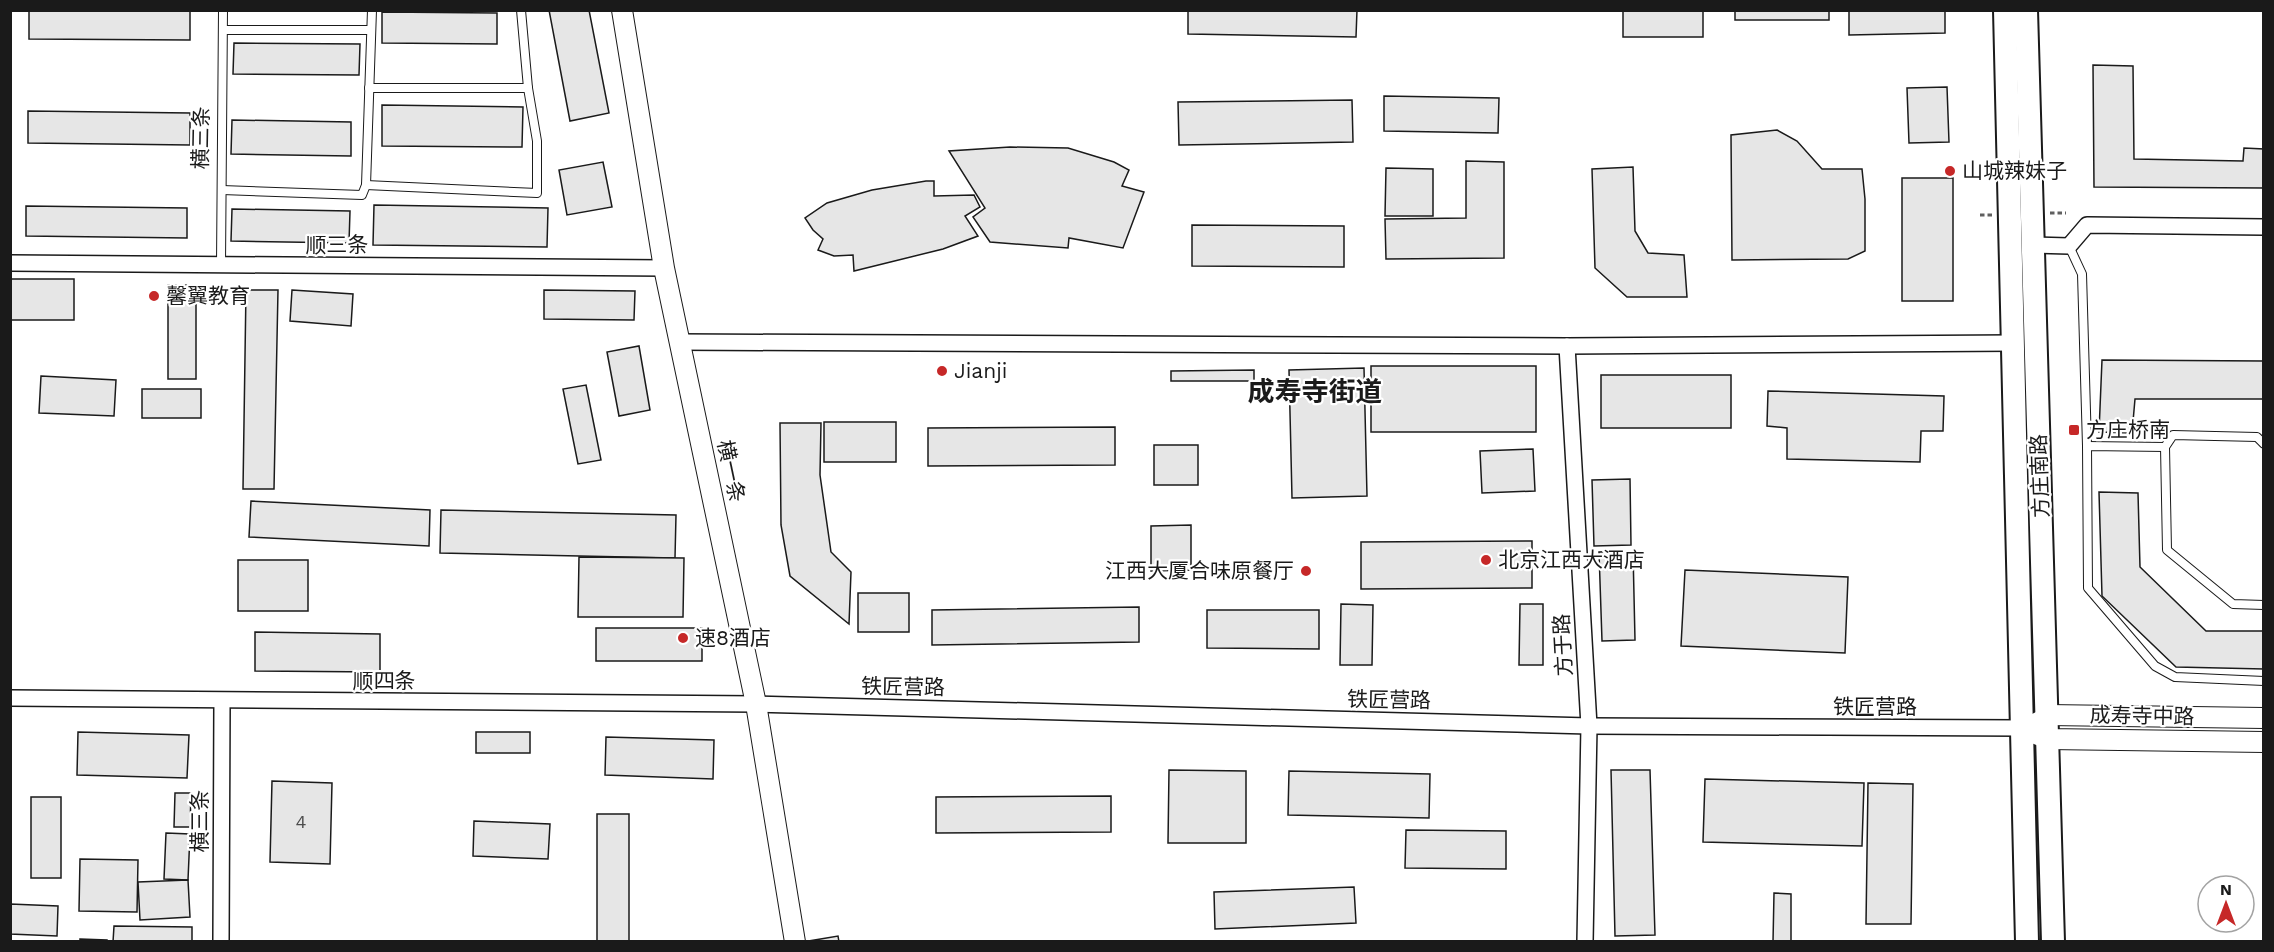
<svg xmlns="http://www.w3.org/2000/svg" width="2274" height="952" font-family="'Work Sans','Noto Sans SC',sans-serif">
  <rect width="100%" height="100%" fill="#fff"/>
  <g fill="#e6e6e6" stroke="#1a1a1a" stroke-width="1.5">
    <polygon points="29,10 190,10 190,40 29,39"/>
    <polygon points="549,10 589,10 609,113 570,121"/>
    <polygon points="1188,10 1357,10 1356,37 1188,34"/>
    <rect x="1623" y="10" width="80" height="27"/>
    <rect x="1735" y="10" width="94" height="10"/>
    <polygon points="1849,10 1945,10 1945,33 1849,35"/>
    <polygon points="382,12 497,13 497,44 382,43"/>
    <polygon points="234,43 360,44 359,75 233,74"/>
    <polygon points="2093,65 2133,66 2134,159 2243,161 2244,148 2264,149 2264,188 2094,187"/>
    <polygon points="1947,87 1949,142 1909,143 1907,88"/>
    <polygon points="1384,96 1499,98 1498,133 1384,131"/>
    <polygon points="1352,100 1353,142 1179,145 1178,102"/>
    <polygon points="382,105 523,107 522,147 382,146"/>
    <polygon points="28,111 190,113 190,145 28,143"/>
    <polygon points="232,120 351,122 351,156 231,154"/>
    <polygon points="1777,130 1797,141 1822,169 1862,169 1865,199 1865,251 1848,259 1732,260 1731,135"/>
    <polygon points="1010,147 1068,148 1114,162 1129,170 1122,186 1144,192 1123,248 1069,238 1068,248 990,242 973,217 985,208 949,151"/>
    <polygon points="1466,161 1504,162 1504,258 1386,259 1385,219 1466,218"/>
    <polygon points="603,162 612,207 567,215 559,170"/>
    <polygon points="1633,167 1635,231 1648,253 1684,255 1687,297 1627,297 1595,268 1592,169"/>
    <polygon points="1386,168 1433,169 1433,216 1385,216"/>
    <rect x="1902" y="178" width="51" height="123"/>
    <polygon points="926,181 934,181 934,196 974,195 980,207 965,216 978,236 943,249 854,271 853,255 834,256 818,250 823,239 813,230 805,218 827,203 872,190"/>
    <polygon points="374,205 548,208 547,247 373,245"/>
    <polygon points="26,206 187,208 187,238 26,236"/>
    <polygon points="232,209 350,211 349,243 231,241"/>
    <polygon points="1192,225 1344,226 1344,267 1192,266"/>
    <rect x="10" y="279" width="64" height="41"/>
    <rect x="168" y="285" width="28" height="94"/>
    <polygon points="246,290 278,290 274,489 243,489"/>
    <polygon points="292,290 353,294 351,326 290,321"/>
    <polygon points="544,290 635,291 634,320 544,319"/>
    <polygon points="639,346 650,410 619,416 607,352"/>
    <polygon points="2102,360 2264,361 2264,399 2135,399 2132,433 2099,432"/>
    <rect x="1371" y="366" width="165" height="66"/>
    <polygon points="1364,368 1367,496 1292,498 1289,370"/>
    <polygon points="1254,370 1254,381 1171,381 1171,371"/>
    <rect x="1601" y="375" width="130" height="53"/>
    <polygon points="41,376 116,380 114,416 39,413"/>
    <polygon points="586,385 601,460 578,464 563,389"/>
    <rect x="142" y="389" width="59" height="29"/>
    <polygon points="1768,391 1944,396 1943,431 1921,431 1920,462 1787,459 1787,428 1767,426"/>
    <rect x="824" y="422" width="72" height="40"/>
    <polygon points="780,423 821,423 820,475 831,552 851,572 849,624 790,576 781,525"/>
    <polygon points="1115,427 1115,465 928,466 928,428"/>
    <rect x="1154" y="445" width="44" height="40"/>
    <polygon points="1533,449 1535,491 1482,493 1480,451"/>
    <polygon points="1630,479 1631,545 1594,546 1592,480"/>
    <polygon points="2099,492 2138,493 2140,567 2206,631 2264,631 2264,669 2176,667 2102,596"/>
    <polygon points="251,501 430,510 429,546 249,537"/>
    <polygon points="441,510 676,515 675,558 440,553"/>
    <polygon points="1191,525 1191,570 1151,571 1151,526"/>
    <polygon points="1532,541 1532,588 1361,589 1361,542"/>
    <polygon points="1633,551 1635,640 1602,641 1599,552"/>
    <polygon points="579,557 684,558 683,617 578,617"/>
    <rect x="238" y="560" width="70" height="51"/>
    <polygon points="1685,570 1848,577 1845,653 1681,646"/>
    <rect x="858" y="593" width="51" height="39"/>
    <polygon points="1341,604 1373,605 1372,665 1340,665"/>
    <polygon points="1520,604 1543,604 1543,665 1519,665"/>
    <polygon points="1139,607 1139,642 932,645 932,610"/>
    <polygon points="1207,610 1319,610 1319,649 1207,648"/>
    <rect x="596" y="628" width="106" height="33"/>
    <polygon points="255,632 380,634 380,672 255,671"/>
    <polygon points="78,732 189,735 187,778 77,775"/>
    <rect x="476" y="732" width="54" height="21"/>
    <polygon points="606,737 714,740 713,779 605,775"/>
    <polygon points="1169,770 1246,771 1246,843 1168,843"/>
    <polygon points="1611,770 1650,770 1655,935 1615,936"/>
    <polygon points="1289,771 1430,774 1429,818 1288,815"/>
    <polygon points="1705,779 1864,783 1862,846 1703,842"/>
    <polygon points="272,781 332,783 330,864 270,862"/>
    <polygon points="1868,783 1913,784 1911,924 1866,924"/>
    <polygon points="175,793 191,793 190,827 174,827"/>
    <polygon points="1111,796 1111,832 936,833 936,797"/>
    <rect x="31" y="797" width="30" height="81"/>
    <rect x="597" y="814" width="32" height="128"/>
    <polygon points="474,821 550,824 548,859 473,856"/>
    <polygon points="1406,830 1506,831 1506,869 1405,868"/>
    <polygon points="166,833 190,834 188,880 164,879"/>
    <polygon points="80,859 138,860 137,912 79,911"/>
    <polygon points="188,880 190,917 140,920 138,882"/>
    <polygon points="1354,887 1356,923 1215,929 1214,892"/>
    <polygon points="1774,893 1791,894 1791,942 1773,942"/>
    <polygon points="10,904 58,906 57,936 10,934"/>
    <polygon points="114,926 192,927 192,942 113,942"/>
    <polygon points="838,936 839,942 809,942 809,941"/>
    <polygon points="80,939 107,940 107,942 80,942"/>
  </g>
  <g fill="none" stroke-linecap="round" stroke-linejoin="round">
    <defs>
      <g id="service">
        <polyline points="223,30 371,30"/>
        <polyline points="369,88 528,88"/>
        <polyline points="366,185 537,193 537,141 528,88 521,10"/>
        <polyline points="222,190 362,195 366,185 372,10"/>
        <polyline points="2069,246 2082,274 2087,446"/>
        <polyline points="221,265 223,10"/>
        <polyline points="2264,444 2257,437 2173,435 2165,447 2167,550 2233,604 2264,605"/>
        <polyline points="2165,447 2087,446 2088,588 2155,666 2175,677 2264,681"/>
      </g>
      <g id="minor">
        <polyline points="2033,245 2069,246 2087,225 2264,227"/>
        <polyline points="10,263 664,268"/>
        <polyline points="679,342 1567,346 2015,343"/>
        <polyline points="1567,346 1589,726 1585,942"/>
        <polyline points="10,698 756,704 1589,726 2021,728 2047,715"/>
        <polyline points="221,942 222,701"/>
      </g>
      <g id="tertiary">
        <polyline points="622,10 664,268 756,704 795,942"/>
        <polyline points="2047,715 2264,718"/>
        <polyline points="2021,728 2048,739 2264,742"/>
      </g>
      <g id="secondary">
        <path d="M2005,10c9,311 13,621 22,932"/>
        <polyline points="2026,10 2053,942"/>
      </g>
    </defs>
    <use href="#service" stroke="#1a1a1a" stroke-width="10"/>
    <use href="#minor" stroke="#1a1a1a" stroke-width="18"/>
    <use href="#tertiary" stroke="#1a1a1a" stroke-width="22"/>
    <use href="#secondary" stroke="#1a1a1a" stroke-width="26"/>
    <g stroke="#5f5f5f" stroke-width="3" stroke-dasharray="4.5 3" stroke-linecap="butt">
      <polyline points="2050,213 2066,213"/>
      <polyline points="1980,215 1993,215"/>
    </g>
    <use href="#service" stroke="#fff" stroke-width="8"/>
    <use href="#minor" stroke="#fff" stroke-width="15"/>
    <use href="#tertiary" stroke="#fff" stroke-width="20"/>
    <use href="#secondary" stroke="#fff" stroke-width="22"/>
  </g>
  <g fill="#c62828" stroke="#fff" stroke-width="2">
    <circle cx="1950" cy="171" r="6"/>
    <circle cx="154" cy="296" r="6"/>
    <circle cx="942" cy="371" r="6"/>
    <rect x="2068" y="424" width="12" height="12" rx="3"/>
    <circle cx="1486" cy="560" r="6"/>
    <circle cx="1306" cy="571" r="6"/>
    <circle cx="683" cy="638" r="6"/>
  </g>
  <g text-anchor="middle" stroke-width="4.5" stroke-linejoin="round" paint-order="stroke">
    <g font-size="18" fill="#4d4d4d">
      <text x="301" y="828">4</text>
    </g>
    <g font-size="21" fill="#1a1a1a" stroke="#fff">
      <text transform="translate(201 138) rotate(-89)" y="7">横三条</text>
      <text x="337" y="252">顺三条</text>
      <text transform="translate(731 471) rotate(78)" y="7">横一条</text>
      <text transform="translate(2040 476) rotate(-92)" y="7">方庄南路</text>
      <text transform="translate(1563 645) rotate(-93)" y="7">方于路</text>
      <text x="384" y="688">顺四条</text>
      <text transform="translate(903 687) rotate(1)" y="7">铁匠营路</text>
      <text transform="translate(1389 700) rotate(1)" y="7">铁匠营路</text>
      <text x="1875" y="714">铁匠营路</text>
      <text transform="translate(2142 716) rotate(1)" y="7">成寿寺中路</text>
      <text transform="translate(200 821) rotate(-90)" y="7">横三条</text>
    </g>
    <g font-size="21" fill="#1a1a1a" stroke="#fff" text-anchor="start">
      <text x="1962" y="178">山城辣妹子</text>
      <text x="166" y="303">馨翼教育</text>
      <text x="954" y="378">Jianji</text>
      <text x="2086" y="437">方庄桥南</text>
      <text x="1498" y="567">北京江西大酒店</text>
      <text x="1294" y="578" text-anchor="end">江西大厦合味原餐厅</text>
      <text x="695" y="645">速8酒店</text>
    </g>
    <g font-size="27" font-weight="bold" fill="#1a1a1a" stroke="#fff">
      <text x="1315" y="401">成寿寺街道</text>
    </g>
  </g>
  <rect width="2274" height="952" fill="none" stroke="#1a1a1a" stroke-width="24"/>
  <g transform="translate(2226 904)"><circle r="28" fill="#ffffff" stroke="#a3a3a3" stroke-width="1.5"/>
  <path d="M0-4.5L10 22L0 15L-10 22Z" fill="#c62828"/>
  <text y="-9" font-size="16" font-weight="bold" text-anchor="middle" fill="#1a1a1a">N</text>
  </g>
</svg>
